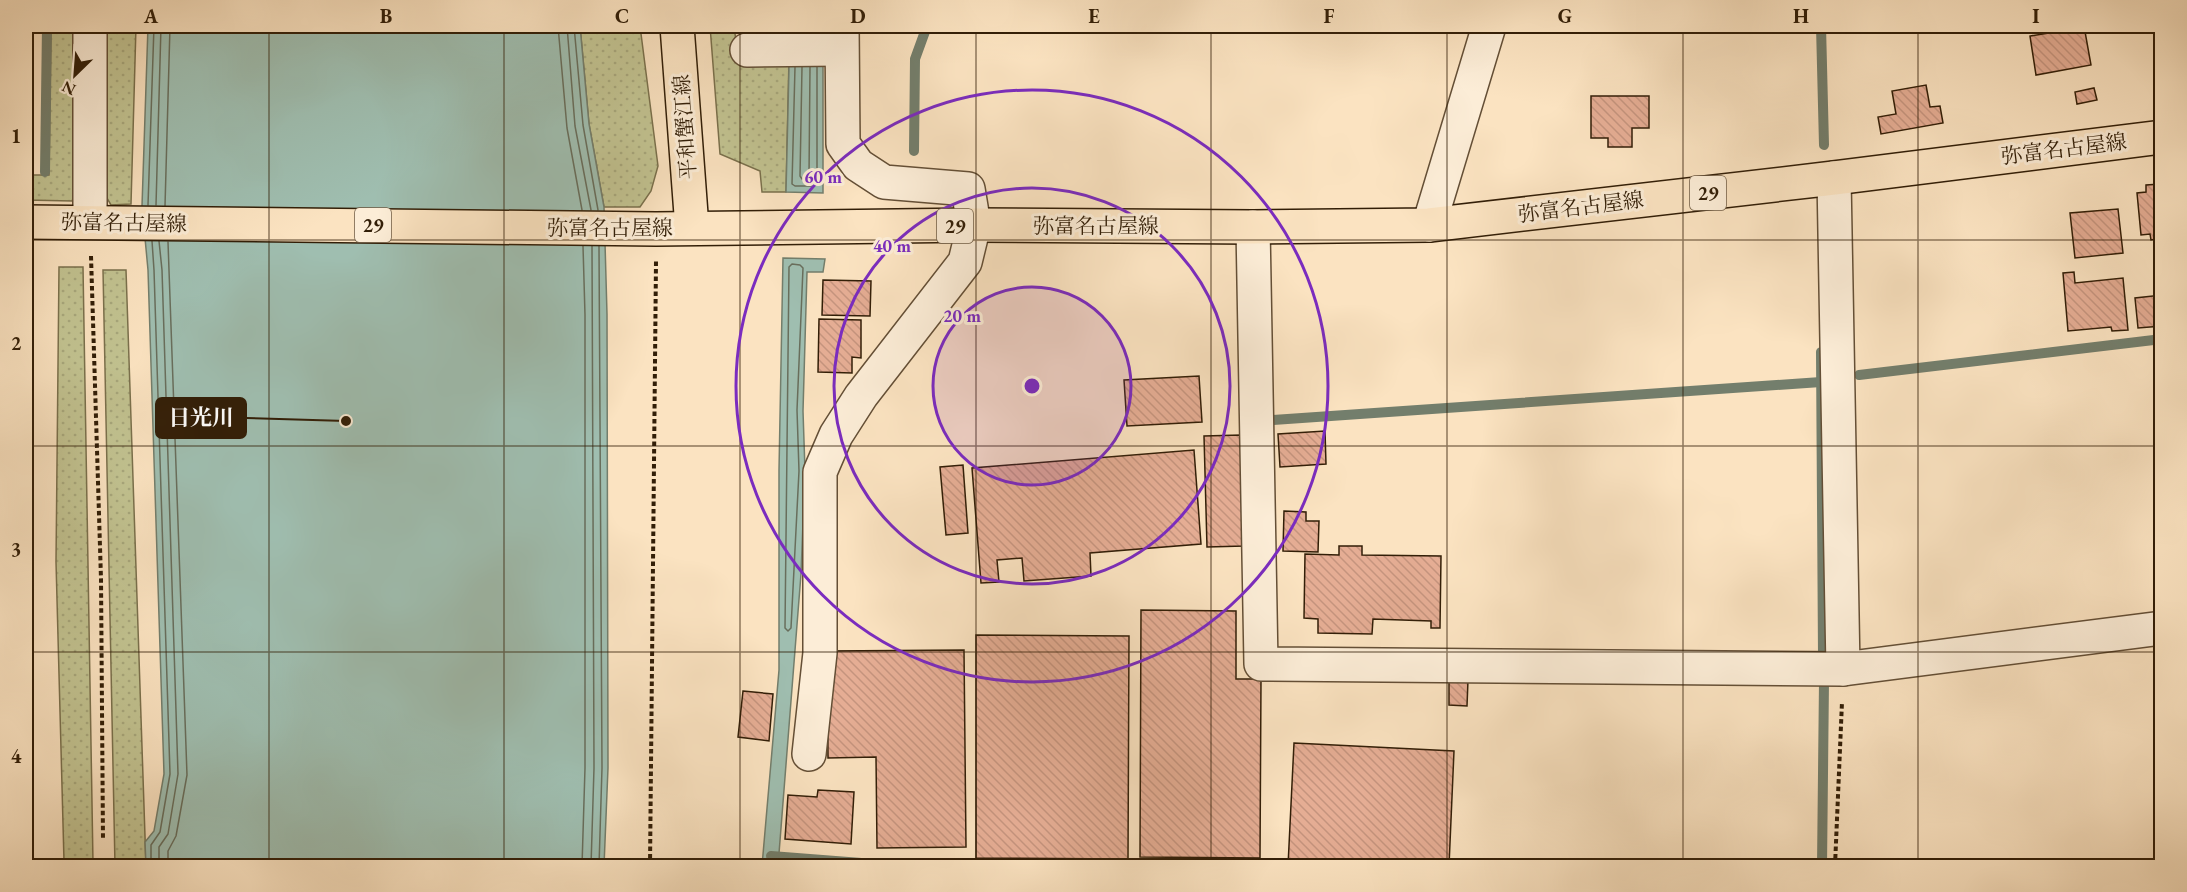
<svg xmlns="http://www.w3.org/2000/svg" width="2187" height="892" font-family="'EB Garamond','Noto Serif JP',serif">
  <defs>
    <pattern id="green-dots" width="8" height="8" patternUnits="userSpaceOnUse" patternTransform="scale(1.5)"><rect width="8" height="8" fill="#c2c391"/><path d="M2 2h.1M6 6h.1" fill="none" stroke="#a7a77c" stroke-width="1.8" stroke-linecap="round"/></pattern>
    <pattern id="building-back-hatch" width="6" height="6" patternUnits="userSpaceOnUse" patternTransform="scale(1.5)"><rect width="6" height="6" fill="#e5ad94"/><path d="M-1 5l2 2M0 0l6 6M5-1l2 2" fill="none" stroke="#c5947e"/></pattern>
  </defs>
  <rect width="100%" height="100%" fill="#fbe3c1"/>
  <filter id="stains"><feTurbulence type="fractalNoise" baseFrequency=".00333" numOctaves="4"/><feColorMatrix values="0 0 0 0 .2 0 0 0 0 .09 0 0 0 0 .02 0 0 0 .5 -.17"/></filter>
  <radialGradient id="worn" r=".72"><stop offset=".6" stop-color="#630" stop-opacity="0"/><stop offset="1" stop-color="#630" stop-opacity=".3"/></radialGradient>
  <g fill="url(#green-dots)" stroke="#7a704c" stroke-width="1.5">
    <polygon points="51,26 87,26 82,179 72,201 26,200 26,175 49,175"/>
    <polygon points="100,26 136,26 131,204 111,205 98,183"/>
    <polygon points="580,26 640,26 658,166 651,191 640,207 604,207 589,124"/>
    <polygon points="710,26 734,26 738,57 789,59 786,192 762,192 760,171 720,154"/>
    <polygon points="59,267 83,267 93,863 64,861 56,562"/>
    <polygon points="103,270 126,270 146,866 115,866"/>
  </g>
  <g fill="#9fbeb0" stroke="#737e6c" stroke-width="1.5">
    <polygon points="148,26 580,26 589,124 604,207 607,314 608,768 604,866 146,866 145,842 154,831 164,774 148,270 142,206"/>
    <polygon points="790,26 826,26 823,62 823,193 786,192"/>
    <polygon points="783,258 825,259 823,272 807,272 803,411 805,471 801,574 778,866 762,866 779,670 779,470"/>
  </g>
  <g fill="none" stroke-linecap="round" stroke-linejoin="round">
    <g stroke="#686e5c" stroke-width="1.5">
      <polyline points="558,26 567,128 582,210"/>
      <polyline points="567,26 575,126 591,210"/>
      <polyline points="574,26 583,125 598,210"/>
      <polyline points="795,67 792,184 795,186 814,186 817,183 817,67"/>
      <polyline points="802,67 800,176 802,179 806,179 809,176 810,67"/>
      <polyline points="148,205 154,26"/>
      <polyline points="156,205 161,26"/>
      <polyline points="165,206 170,26"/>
      <polygon points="792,264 800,265 803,268 797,410 799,471 791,628 788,631 785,628 789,267"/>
      <polyline points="151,866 151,845 160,832 170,774 154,270 152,241"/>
      <polyline points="159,866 159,847 168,834 178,774 162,270 159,241"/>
      <polyline points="168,866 168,851 176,836 187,775 168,242"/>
      <polyline points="582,866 585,768 585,315 583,246"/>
      <polyline points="591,866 594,768 592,246"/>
      <polyline points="599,866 602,768 599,246"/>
    </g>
    <g stroke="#737e6c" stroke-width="10">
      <polyline points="1821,26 1824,145"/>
      <polyline points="914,151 915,59 927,26"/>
      <polyline points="45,172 47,26"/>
      <polyline points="1821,352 1823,655"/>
      <polyline points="1859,375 2162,339"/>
      <polyline points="1273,420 1821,382"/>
      <polyline points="771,856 900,866"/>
      <polyline points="1822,866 1824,681"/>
    </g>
  </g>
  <g fill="url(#building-back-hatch)" stroke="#321e07" stroke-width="1.5">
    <polygon points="750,26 779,26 780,43 751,44"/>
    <polygon points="1655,26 1729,26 1728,33 1654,30"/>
    <polygon points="2067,26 2084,26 2091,65 2036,75 2030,36 2068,30"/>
    <polygon points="1926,85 1930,107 1940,106 1943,123 1881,134 1878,117 1896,114 1892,91"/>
    <polygon points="2094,88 2097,100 2077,104 2075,92"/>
    <polygon points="1591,96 1649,96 1649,128 1632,128 1632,147 1608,147 1608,138 1591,138"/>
    <polygon points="2161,184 2162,238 2151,240 2150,234 2141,235 2137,193 2146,192 2146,185"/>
    <polygon points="2118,209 2123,253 2075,258 2070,213"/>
    <polygon points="2074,272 2075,283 2123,278 2128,330 2112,331 2111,327 2068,331 2063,273"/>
    <polygon points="823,280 871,281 870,316 822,315"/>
    <polygon points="2162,295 2162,326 2138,328 2135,298"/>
    <polygon points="819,319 861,320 861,358 852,357 852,373 818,372"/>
    <polygon points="1199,376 1202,422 1127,426 1124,380"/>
    <polygon points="1325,431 1326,464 1280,467 1278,434"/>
    <polygon points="1241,435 1244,546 1207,547 1204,436"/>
    <polygon points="1194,450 1201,544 1090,553 1091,576 1024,581 1022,558 997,560 999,582 981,583 972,468"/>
    <polygon points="963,465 968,533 946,535 940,467"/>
    <polygon points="1284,511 1306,512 1306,521 1319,521 1318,552 1283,551"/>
    <polygon points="1339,546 1362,546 1362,555 1441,556 1440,628 1431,628 1431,621 1373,619 1372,634 1318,633 1318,619 1304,618 1305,554 1339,555"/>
    <polygon points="1141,610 1236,611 1236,679 1261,679 1260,858 1140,857"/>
    <polygon points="976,635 1129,636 1128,859 976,858"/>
    <polygon points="964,650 966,847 877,848 876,757 828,758 827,651"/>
    <polygon points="1449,680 1468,680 1467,706 1449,705"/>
    <polygon points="743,691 773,694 769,741 738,737"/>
    <polygon points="1294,743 1454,751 1449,866 1288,866"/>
    <polygon points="818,790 854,792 851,844 785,839 788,795 817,797"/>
    <polygon points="1248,861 1270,862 1270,866 1248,866"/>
  </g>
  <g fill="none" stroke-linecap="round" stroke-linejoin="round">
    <defs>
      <g id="minor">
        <polyline points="747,50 841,49"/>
        <polyline points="1834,178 1843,669"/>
        <polyline points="90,222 90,26"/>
        <polyline points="1429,225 1489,26"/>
        <polyline points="1253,227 1261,664 1843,669 2162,628"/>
        <polyline points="809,754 820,653 820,472 836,435 861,396 965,262 974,225 968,189 884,182 858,165 843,144 842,26"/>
      </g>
      <g id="major">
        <polyline points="677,26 692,228"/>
        <polyline points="26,222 656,229 974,225 1253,227 1429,225 1834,178 2162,137"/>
      </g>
    </defs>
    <use href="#minor" stroke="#644f36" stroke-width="36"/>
    <use href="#major" stroke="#321e07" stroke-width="36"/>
    <g stroke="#321e07" stroke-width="4" stroke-dasharray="4.5 3" stroke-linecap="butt">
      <polyline points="91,256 101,579 103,840"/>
      <polyline points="650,866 656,261"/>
      <polyline points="1835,866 1842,702"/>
    </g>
    <use href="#minor" stroke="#fcedd7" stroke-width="33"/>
    <use href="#major" stroke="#fbe3c1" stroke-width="33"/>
  </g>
  <path fill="none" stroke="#321e07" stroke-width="1.5" stroke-opacity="0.55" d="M269,26v840M504,26v840M740,26v840M976,26v840M1211,26v840M1447,26v840M1683,26v840M1918,26v840M26,240h2136M26,446h2136M26,652h2136"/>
  <circle cx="1032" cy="386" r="99" fill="#7b2cbf" fill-opacity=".12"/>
  <g fill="none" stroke="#7b2cbf" stroke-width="3">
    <circle cx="1032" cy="386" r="99"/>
    <circle cx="1032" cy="386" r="198"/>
    <circle cx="1032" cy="386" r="296"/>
  </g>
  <g text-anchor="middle" stroke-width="6" stroke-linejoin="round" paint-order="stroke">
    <g fill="#fcedd7" stroke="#6f5c45" stroke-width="1.5">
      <rect x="1690" y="176" width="36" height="34" rx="4.5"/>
      <rect x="355" y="208" width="36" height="34" rx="4.5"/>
      <rect x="937" y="209" width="36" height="34" rx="4.5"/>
    </g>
    <g font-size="20" font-weight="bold" fill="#321e07">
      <text x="1708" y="200">29</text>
      <text x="373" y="232">29</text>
      <text x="955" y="233">29</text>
    </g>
    <g font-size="21" fill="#321e07" stroke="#fcedd7">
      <text transform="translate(685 127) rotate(-94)" y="7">平和蟹江線</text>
      <text transform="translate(2064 149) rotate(-7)" y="7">弥富名古屋線</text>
      <text transform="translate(1581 207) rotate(-7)" y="7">弥富名古屋線</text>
      <text transform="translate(124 223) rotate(1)" y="7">弥富名古屋線</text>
      <text x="1096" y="233">弥富名古屋線</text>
      <text x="610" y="235">弥富名古屋線</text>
    </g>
  </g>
  <circle cx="1032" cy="386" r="9" fill="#7b2cbf" stroke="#fcedd7" stroke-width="3"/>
  <g font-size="18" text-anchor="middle" font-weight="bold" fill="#7b2cbf" stroke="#fcedd7" stroke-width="6" stroke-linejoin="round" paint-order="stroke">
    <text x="823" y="183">60 m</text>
    <text x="892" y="252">40 m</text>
    <text x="962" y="322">20 m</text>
  </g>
  <path fill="none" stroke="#321e07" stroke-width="2" d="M346 421L246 418"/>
  <circle fill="#321e07" stroke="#fcedd7" stroke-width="2" cx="346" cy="421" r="6"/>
  <rect fill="#321e07" stroke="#321e07" stroke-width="2" x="156" y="398" width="90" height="40" rx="6"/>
  <g font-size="22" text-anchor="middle" font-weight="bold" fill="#fff">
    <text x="201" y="425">日光川</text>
  </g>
  <rect width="2187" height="892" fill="none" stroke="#fbe3c1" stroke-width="66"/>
  <g transform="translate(75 75) rotate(205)" stroke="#fcedd7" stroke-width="4.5" paint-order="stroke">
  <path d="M0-4.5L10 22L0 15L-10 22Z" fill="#321e07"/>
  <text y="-9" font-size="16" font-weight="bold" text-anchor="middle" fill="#321e07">N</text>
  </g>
  <rect x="33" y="33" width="2121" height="826" fill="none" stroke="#321e07" stroke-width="2"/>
  <g font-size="20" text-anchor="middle" font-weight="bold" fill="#321e07">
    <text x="151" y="23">A</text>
    <text x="386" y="23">B</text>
    <text x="622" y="23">C</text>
    <text x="858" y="23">D</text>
    <text x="1094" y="23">E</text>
    <text x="1329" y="23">F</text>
    <text x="1565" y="23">G</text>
    <text x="1801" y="23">H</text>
    <text x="2036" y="23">I</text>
    <text x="16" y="143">1</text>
    <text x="16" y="350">2</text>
    <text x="16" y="556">3</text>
    <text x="16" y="763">4</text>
  </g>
  <rect width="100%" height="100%" filter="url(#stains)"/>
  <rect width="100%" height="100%" fill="url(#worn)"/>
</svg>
